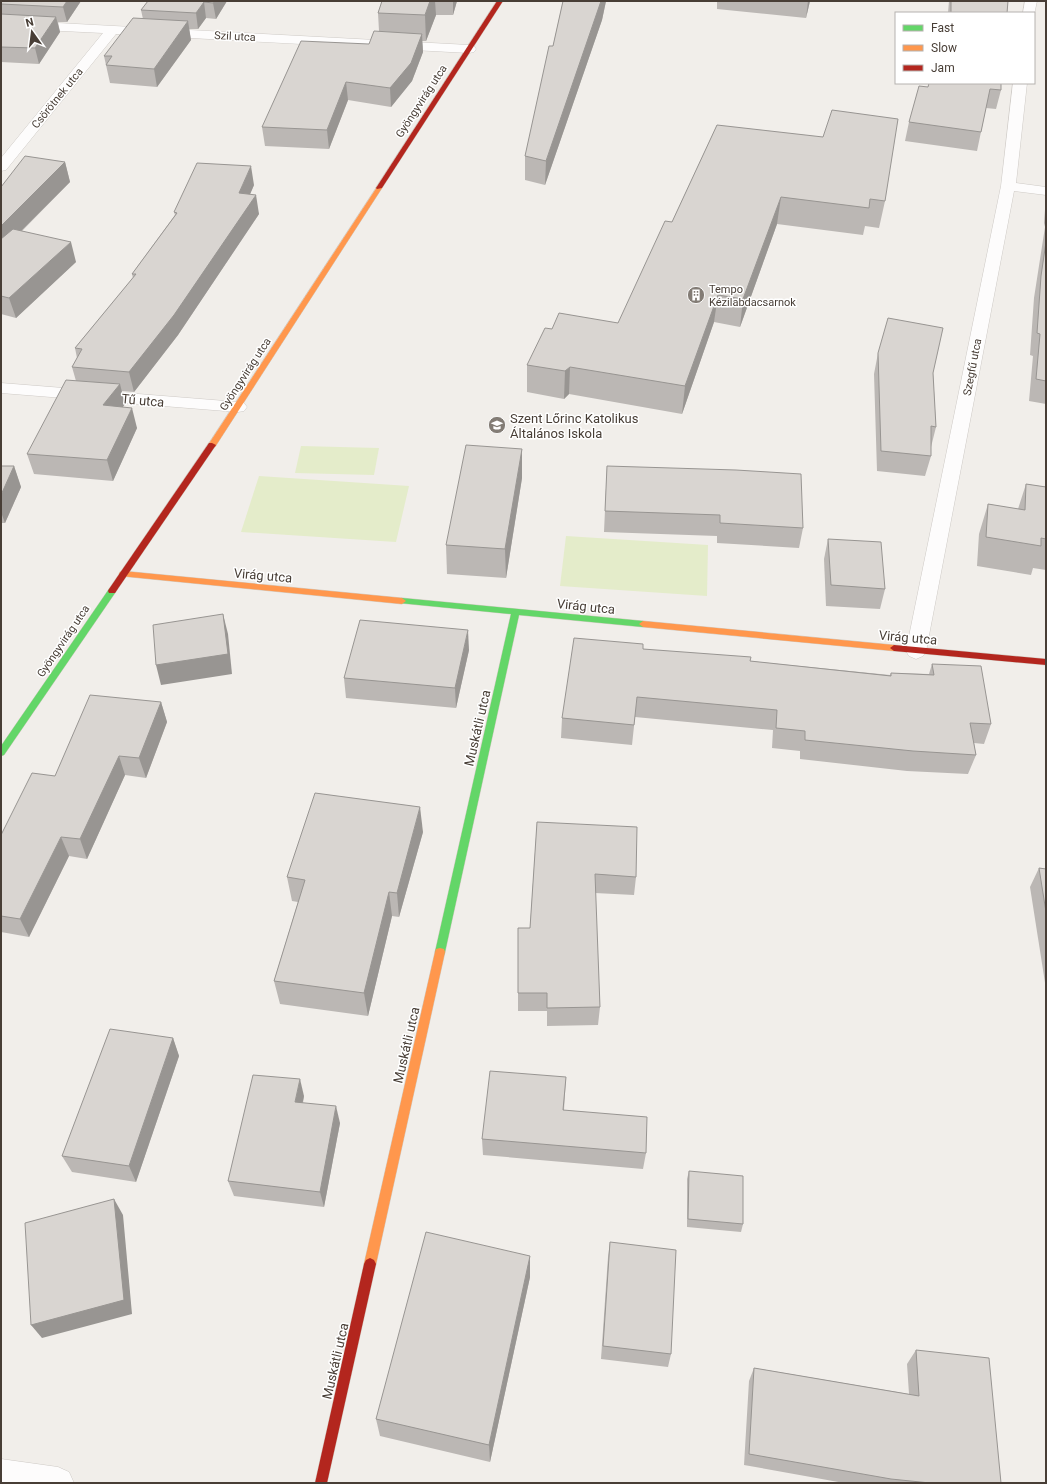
<svg xmlns="http://www.w3.org/2000/svg" width="1047" height="1484" font-family="Roboto,sans-serif">
  <rect width="100%" height="100%" fill="#f1eeea"/>
  <g fill="#e4ecca">
    <polygon points="301,446 379,448 374,475 295,473"/>
    <polygon points="259,476 409,486 396,542 241,532"/>
    <polygon points="566,536 708,545 707,596 560,586"/>
  </g>
  <g fill="none" stroke-linecap="round" stroke-linejoin="round">
    <defs>
      <g id="street">
        <polygon points="1025,1 1037,1 1034,15 1034,13 1023,13"/>
        <polygon points="1,20 469,45 474,46 476,49 474,52 469,53 116,34 6,170 1,171 1,158 103,33 1,28"/>
        <polygon points="1013,83 1027,83 1016,183 1046,187 1046,195 1014,191 926,651 923,656 916,659 909,656 906,651 1001,186"/>
        <polygon points="1,383 238,402 244,403 247,407 244,411 238,412 1,393"/>
        <polygon points="1,1459 58,1467 69,1472 74,1483 1,1483"/>
      </g>
      <g id="fast">
        <polygon points="112,588 115,589 116,591 115,593 4,755 1,756 1,746 109,589"/>
        <polygon points="402,598 643,621 647,624 643,627 519,615 445,952 444,955 440,956 436,955 435,952 511,614 399,603 398,601"/>
      </g>
      <g id="slow">
        <polygon points="377,187 382,188 215,447 209,447 208,445"/>
        <polygon points="123,571 402,598 406,601 402,604 120,576 119,574 120,572"/>
        <polygon points="643,621 894,645 898,648 894,651 643,627 639,624"/>
        <polygon points="440,948 444,949 445,952 376,1264 374,1268 370,1270 366,1268 364,1264 435,952 436,949"/>
      </g>
      <g id="jam">
        <polygon points="497,1 503,1 382,188 377,189 376,188"/>
        <polygon points="209,443 212,443 216,445 115,593 109,593 108,591 109,589"/>
        <polygon points="894,645 1046,659 1046,665 894,651 890,648"/>
        <polygon points="370,1258 374,1260 376,1264 327,1483 315,1483 364,1264 366,1260"/>
      </g>
    </defs>
    <use href="#street" stroke="#cecac6" stroke-width="1"/>
    <use href="#fast" stroke="#d2cbc2" stroke-width="1"/>
    <use href="#slow" stroke="#d2cbc2" stroke-width="1"/>
    <use href="#jam" stroke="#d2cbc2" stroke-width="1"/>
    <use href="#street" fill="#fdfcfc" fill-rule="evenodd"/>
    <use href="#fast" fill="#63d668" fill-rule="evenodd"/>
    <use href="#slow" fill="#ff974d" fill-rule="evenodd"/>
    <use href="#jam" fill="#b3261e" fill-rule="evenodd"/>
  </g>
  <g fill="#bbb7b4">
    <polygon points="1,1 81,1 67,22 58,22 60,32 39,64 1,62"/>
    <polygon points="148,1 227,1 216,19 206,18 198,29 189,29 191,40 157,87 110,83 104,56 143,19 141,10"/>
    <polygon points="382,1 457,1 453,15 436,15 426,41 422,41 423,52 412,81 391,107 348,100 329,149 265,146 262,127 369,44 379,31 378,13"/>
    <polygon points="563,1 606,1 602,20 545,185 525,180 525,156 553,46"/>
    <polygon points="717,1 810,1 806,18 717,9"/>
    <polygon points="949,1 1008,1 1007,13 948,13"/>
    <polygon points="1001,83 1001,90 996,109 986,108 977,151 905,141 909,122"/>
    <polygon points="717,125 885,201 879,228 865,226 863,235 777,224 740,327 714,322 682,414 569,394 564,399 527,392 527,365 552,329 618,323 672,222"/>
    <polygon points="65,162 70,182 22,231 76,262 16,318 1,314 1,187"/>
    <polygon points="254,185 250,194 259,214 178,335 134,392 121,391 125,404 123,407 137,428 113,481 34,474 27,454 76,381 72,367 77,358 75,348 133,278 132,274 175,215 174,212"/>
    <polygon points="1046,196 1046,404 1029,401 1033,356 1030,355 1034,298 1045,227 1044,223"/>
    <polygon points="878,353 933,373 936,427 931,447 931,456 925,476 877,471 874,374"/>
    <polygon points="522,449 522,478 506,578 447,574 446,545"/>
    <polygon points="1,466 14,466 21,487 5,523 1,523"/>
    <polygon points="607,466 803,528 799,548 717,543 717,536 604,532"/>
    <polygon points="1026,484 1046,487 1046,570 1033,568 1031,575 977,566 979,534 988,504 1018,509"/>
    <polygon points="828,539 885,589 880,609 826,606 824,559"/>
    <polygon points="643,649 750,661 890,675 891,673 929,674 932,664 991,724 984,744 974,743 976,755 968,774 907,771 800,759 800,751 772,748 773,730 635,717 632,745 561,738 562,718"/>
    <polygon points="469,650 456,708 346,698 344,678"/>
    <polygon points="161,702 167,722 146,778 125,775 87,859 69,856 29,937 1,932 1,835 55,776"/>
    <polygon points="537,822 636,877 634,895 595,893 600,1007 598,1025 547,1026 547,1011 518,1011 518,928 530,928"/>
    <polygon points="423,832 399,917 392,916 368,1016 280,1004 274,981 298,902 292,901 287,877"/>
    <polygon points="1039,868 1046,869 1046,989 1030,887"/>
    <polygon points="173,1038 179,1056 136,1182 72,1172 62,1156"/>
    <polygon points="566,1077 564,1110 646,1153 643,1169 483,1155 482,1139"/>
    <polygon points="304,1096 303,1103 340,1123 324,1207 234,1196 228,1181"/>
    <polygon points="689,1171 743,1224 741,1232 687,1227 687,1179"/>
    <polygon points="610,1242 671,1354 668,1367 601,1359 608,1257"/>
    <polygon points="530,1256 530,1277 490,1462 380,1436 376,1419"/>
    <polygon points="916,1350 1001,1483 844,1483 744,1465 749,1381 754,1368 909,1394 907,1364"/>
  </g>
  <g fill="#989592">
    <polygon points="67,1 81,1 67,22 63,7"/>
    <polygon points="214,1 227,1 216,19 213,3"/>
    <polygon points="430,1 435,1 436,15 426,41 425,15"/>
    <polygon points="453,1 457,1 453,15"/>
    <polygon points="601,1 606,1 602,20 545,185 546,161"/>
    <polygon points="808,1 810,1 806,18"/>
    <polygon points="204,2 206,18 198,29 196,13"/>
    <polygon points="56,17 60,32 39,64 35,48"/>
    <polygon points="188,21 191,40 157,87 154,69"/>
    <polygon points="422,34 423,52 412,81 391,107 390,88"/>
    <polygon points="346,82 348,100 329,149 327,130"/>
    <polygon points="65,162 70,182 1,251 1,226"/>
    <polygon points="251,166 254,185 242,213 239,193"/>
    <polygon points="256,195 259,214 178,335 134,392 129,372"/>
    <polygon points="781,197 777,224 740,327 743,299"/>
    <polygon points="71,242 76,262 16,318 9,298"/>
    <polygon points="718,295 714,322 682,414 685,386"/>
    <polygon points="570,367 569,394 564,399 565,371"/>
    <polygon points="120,384 125,404 108,426 103,405"/>
    <polygon points="132,408 137,428 113,481 107,460"/>
    <polygon points="522,449 522,478 506,578 505,549"/>
    <polygon points="14,466 21,487 5,523 1,512 1,495"/>
    <polygon points="223,614 228,634 232,674 161,685 156,665"/>
    <polygon points="468,630 469,650 456,708 455,688"/>
    <polygon points="161,702 167,722 146,778 139,758"/>
    <polygon points="119,756 125,775 87,859 80,839"/>
    <polygon points="420,807 423,832 399,917 397,893"/>
    <polygon points="61,837 69,856 29,937 20,919"/>
    <polygon points="389,892 392,916 368,1016 364,993"/>
    <polygon points="173,1038 179,1056 136,1182 129,1166"/>
    <polygon points="300,1079 304,1096 299,1119 295,1102"/>
    <polygon points="336,1106 340,1123 324,1207 320,1192"/>
    <polygon points="114,1199 123,1215 132,1314 42,1338 31,1325"/>
    <polygon points="530,1256 530,1277 490,1462 489,1445"/>
  </g>
  <g fill="#d9d5d1" stroke="#989592">
    <polygon points="1,1 67,1 63,7 1,4"/>
    <polygon points="148,1 214,1 213,3 204,2 196,13 141,10"/>
    <polygon points="382,1 430,1 425,15 378,13"/>
    <polygon points="563,1 601,1 546,161 525,156 549,46 553,46"/>
    <polygon points="951,1 1008,1 1007,13 951,13"/>
    <polygon points="1,14 56,17 35,48 1,47"/>
    <polygon points="133,18 188,21 154,69 106,65 112,56 104,56"/>
    <polygon points="374,31 422,34 411,63 390,88 346,82 327,130 262,127 301,41 369,44"/>
    <polygon points="929,83 1001,83 1001,90 990,89 981,132 909,122 919,86 928,87"/>
    <polygon points="832,110 898,119 885,201 870,199 869,208 781,197 743,299 718,295 685,386 570,367 565,371 527,365 545,328 552,329 559,313 618,323 665,221 672,222 717,125 823,137"/>
    <polygon points="25,156 65,162 1,226 1,187"/>
    <polygon points="197,163 251,166 239,193 256,195 174,315 129,372 72,367 82,349 75,348 136,274 132,274 177,213 174,212"/>
    <polygon points="13,229 71,242 9,298 1,296 1,239"/>
    <polygon points="1046,242 1046,381 1036,379 1040,334 1037,333 1041,276"/>
    <polygon points="888,318 943,328 933,373 936,427 931,426 931,456 881,451 878,353"/>
    <polygon points="66,380 120,384 103,405 132,408 107,460 27,454"/>
    <polygon points="466,445 522,449 505,549 446,545"/>
    <polygon points="1,466 14,466 1,495"/>
    <polygon points="607,466 736,470 801,474 803,528 720,523 720,515 605,511"/>
    <polygon points="1026,484 1046,487 1046,539 1041,538 1041,546 986,537 988,504 1025,510"/>
    <polygon points="828,539 881,542 885,589 831,585"/>
    <polygon points="223,614 228,654 156,665 153,625"/>
    <polygon points="360,620 468,630 455,688 344,678"/>
    <polygon points="574,638 643,644 643,649 751,657 750,661 891,676 891,673 934,675 932,664 981,666 991,724 970,723 976,755 913,751 805,740 805,731 776,728 777,710 637,697 634,725 562,718"/>
    <polygon points="90,695 161,702 139,758 119,756 80,839 61,837 20,919 1,916 1,835 32,773 55,776"/>
    <polygon points="315,793 420,807 397,893 389,892 364,993 274,981 305,880 287,877"/>
    <polygon points="537,822 637,827 636,877 595,874 600,1007 547,1008 547,993 518,993 518,928 530,928"/>
    <polygon points="1039,868 1046,869 1046,912"/>
    <polygon points="110,1029 173,1038 129,1166 62,1156"/>
    <polygon points="490,1071 566,1077 563,1110 647,1117 646,1153 482,1139"/>
    <polygon points="253,1075 300,1079 295,1102 336,1106 320,1192 228,1181"/>
    <polygon points="689,1171 743,1176 743,1224 688,1219"/>
    <polygon points="114,1199 124,1300 31,1325 25,1223"/>
    <polygon points="426,1232 530,1256 489,1445 376,1419"/>
    <polygon points="610,1242 676,1250 671,1354 603,1346"/>
    <polygon points="916,1350 989,1358 1001,1483 930,1483 891,1479 749,1454 754,1368 919,1396"/>
  </g>
  <defs>
    <symbol id="building-disc" viewBox="-11 -11 22 22"><circle r="9.5" fill="#837c75" stroke="#fff"/><path d="M-4-6H4V6H1V3H-1V6H-4ZM-2.5-4.3h1.7v1.8h-1.7ZM.8-4.3h1.7v1.8H.8ZM-2.5-1h1.7V.8h-1.7ZM.8-1h1.7V.8H.8Z" fill="#fff"/></symbol>
    <symbol id="school-disc" viewBox="-11 -11 22 22"><circle r="9.5" fill="#837c75" stroke="#fff"/><path d="M0-5L7-2L0 1L-7-2ZM-4 1L0 2.5L4 1V4Q0 6-4 4Z" fill="#fff"/></symbol>
  </defs>
  <g fill-rule="evenodd">
    <use href="#building-disc" x="686" y="285" width="20" height="20"/>
    <use href="#school-disc" x="487" y="415" width="20" height="20"/>
  </g>
  <g text-anchor="middle" stroke-width="3" stroke-linejoin="round" paint-order="stroke">
    <g font-size="11" fill="#483e36" stroke="#fff">
      <text transform="translate(235 36) rotate(3)" y="4">Szil utca</text>
      <text transform="translate(57 98) rotate(-51)" y="4">Csörötnek utca</text>
      <text transform="translate(421 101) rotate(-57)" y="4">Gyöngyvirág utca</text>
      <text transform="translate(972 367) rotate(-79)" y="4">Szegfű utca</text>
      <text transform="translate(245 374) rotate(-57)" y="4">Gyöngyvirág utca</text>
      <text transform="translate(63 641) rotate(-56)" y="4">Gyöngyvirág utca</text>
    </g>
    <g font-size="11" fill="#483e36" stroke="#fff" text-anchor="start">
      <text x="709" y="293">Tempo<tspan x="709" dy="13">Kézilabdacsarnok</tspan></text>
    </g>
    <g font-size="13" fill="#483e36" stroke="#fff">
      <text transform="translate(143 400) rotate(5)" y="5">Tű utca</text>
      <text transform="translate(263 575) rotate(5)" y="5">Virág utca</text>
      <text transform="translate(586 606) rotate(6)" y="5">Virág utca</text>
      <text transform="translate(908 637) rotate(5)" y="5">Virág utca</text>
      <text transform="translate(477 728) rotate(-77)" y="5">Muskátli utca</text>
      <text transform="translate(406 1045) rotate(-77)" y="5">Muskátli utca</text>
      <text transform="translate(335 1361) rotate(-77)" y="5">Muskátli utca</text>
    </g>
    <g font-size="13" fill="#483e36" stroke="#fff" text-anchor="start">
      <text x="510" y="423">Szent Lőrinc Katolikus<tspan x="510" dy="15">Általános Iskola</tspan></text>
    </g>
  </g>
  <rect width="1047" height="1484" fill="none" stroke="#483e36" stroke-width="4"/>
  <rect x="895" y="12" width="140" height="72" fill="#ffffff" stroke="#b6b2af"/>
  <rect x="903" y="25" width="20" height="6" fill="#63d668" stroke="#b6b2af"/>
  <text x="931" y="32" font-size="12" fill="#483e36">Fast</text>
  <rect x="903" y="45" width="20" height="6" fill="#ff974d" stroke="#b6b2af"/>
  <text x="931" y="52" font-size="12" fill="#483e36">Slow</text>
  <rect x="903" y="65" width="20" height="6" fill="#b3261e" stroke="#b6b2af"/>
  <text x="931" y="72" font-size="12" fill="#483e36">Jam</text>
  <g transform="translate(32 32) rotate(346)" stroke="#ffffff" stroke-width="3" paint-order="stroke">
  <path d="M0-3L7 15L0 10L-7 15Z" fill="#483e36"/>
  <text y="-6" font-size="11" font-weight="bold" text-anchor="middle" fill="#483e36">N</text>
  </g>
</svg>
